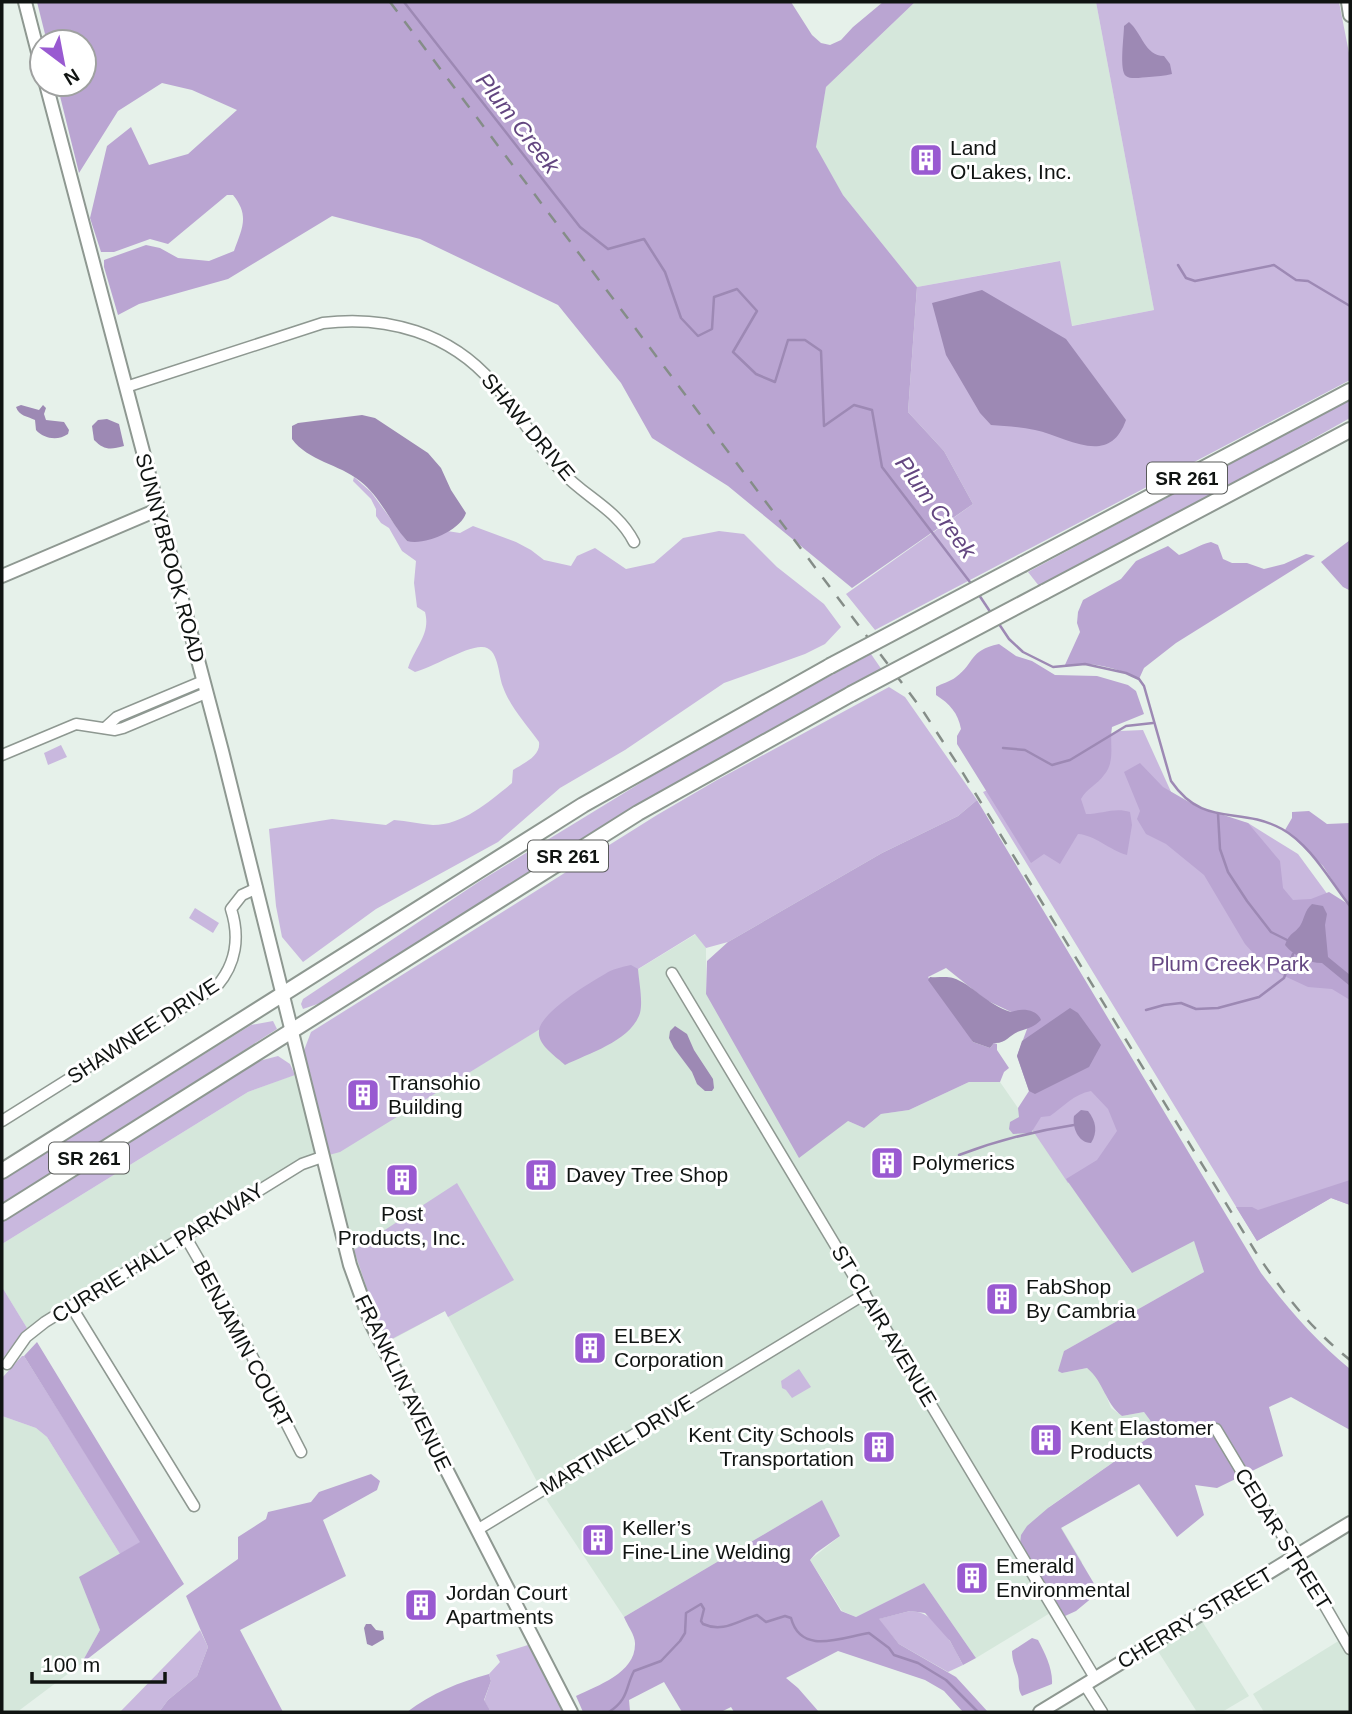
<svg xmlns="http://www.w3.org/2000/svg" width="1352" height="1714" font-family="Helvetica,sans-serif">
  <rect width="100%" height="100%" fill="#e6f1ea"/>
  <g fill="#d5e7db">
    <polygon points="915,2 1096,2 1154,310 1071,326 1059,261 917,287 843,195 815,147 826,87"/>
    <polygon points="696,934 706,948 706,994 848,1121 864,1128 881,1114 909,1110 969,1082 1000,1082 1131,1272 1194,1240 1204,1272 1064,1351 1062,1373 1087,1368 1099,1377 1111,1408 1122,1416 1144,1412 1158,1431 1049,1507 1082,1562 1060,1607 976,1658 924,1583 856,1617 842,1611 810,1560 840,1536 822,1500 624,1617 548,1502 445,1311 382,1345 321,1157 30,1333 2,1287 2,1244 248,1092 302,1072 415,1105"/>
    <polygon points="2,1416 36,1428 47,1437 120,1554 80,1578 100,1630 81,1664 17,1712 2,1712"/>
    <polygon points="1200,1618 1249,1696 1222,1712 1197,1712 1154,1645"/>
    <polygon points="1340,1640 1350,1656 1350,1712 1264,1712 1253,1694"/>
  </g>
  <g fill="#c9b8de">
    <polygon points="1096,2 1339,2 1350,58 1350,380 875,630 846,594 973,504 944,451 908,412 917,287 1060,261 1072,326 1154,310"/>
    <polygon points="1350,399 1350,418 1224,489 1039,586 1028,572"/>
    <path d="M354,477l17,15 36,49 23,-2 17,-8 13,2 13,-7 43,16 15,8 13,10 27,6 6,-10 18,-8 31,21 28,-6 29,-25 36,-7 25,3 33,33 47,37 17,23 -16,17 -20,10 -81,29 -99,67 -65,38 -62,54 -122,67 -73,53 -21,-25 -6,-31 -7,-77 63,-10 54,6 8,-5c13,1 26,4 39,5 30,0 57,-24 79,-42l1,-13c11,-7 28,-14 26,-28 -12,-17 -29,-35 -36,-55 -5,-12 -4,-40 -21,-40 -15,-1 -51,21 -67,25l-7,-4c7,-21 23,-34 17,-56l-8,-5 -3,-24 2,-22 -14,-10 -13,-23 -8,-5 -5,-7v-7l-5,-10 -18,-18z"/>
    <polygon points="871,654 882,670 335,998 303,1009 301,1004 303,999 480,881 714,738"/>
    <polygon points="889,687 905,697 977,800 958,816 882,853 728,942 706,948 695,934 340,1152 329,1155 303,1053 311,1032 657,815 717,780"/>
    <polygon points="1143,730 1172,794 1206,818 1248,823 1298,854 1350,925 1350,1205 1331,1198 1257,1241 983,792 1120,731"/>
    <polygon points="61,745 67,757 48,765 44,753"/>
    <polygon points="195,908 219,923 213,933 189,918"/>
    <polygon points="273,1021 277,1029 2,1206 2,1180 251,1025"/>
    <polygon points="278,1056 290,1064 295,1075 248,1092 2,1244 2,1221 259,1061"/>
    <polygon points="1086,1086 1097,1088 1124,1127 1119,1146 1068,1183 1033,1131 1033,1114"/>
    <polygon points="457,1183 514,1280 448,1317 445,1311 388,1341 375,1313 354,1250"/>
    <polygon points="2,1287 27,1328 2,1359"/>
    <polygon points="22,1356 24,1356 141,1542 120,1554 47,1437 36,1428 2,1416 2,1378"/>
    <polygon points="799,1369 811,1387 792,1398 786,1390 782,1388 781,1381"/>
    <path d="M910,1611c27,0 42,33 53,54l-15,7 -49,-28 -21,-25z"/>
    <polygon points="200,1630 208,1647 197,1676 168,1700 159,1712 120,1712"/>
    <polygon points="528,1645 562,1711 491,1712 484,1701 491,1681 489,1674 500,1662 496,1655"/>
  </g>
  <g fill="#baa5d2">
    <path d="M37,2h754l21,33 9,8 9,2 11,-5 12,-13 30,-25h32l-89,85 -10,60 27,48 74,92 -9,125 36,39 29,53 -121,84 -124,-102 -76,-48 -31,-55 -63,-78 -138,-66 -88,-23 -104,63 -89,25 -21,11 -14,-48v-7l42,-15 14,3 18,10 31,3 25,-10c8,-23 16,-35 -1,-56h-6l-59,49 -18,-5 -36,13h-13l-11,-34 17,-72 24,-19 18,38 39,-11 49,-44 -45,-20 -30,-7 -44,28 -39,62 -22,-89h27v-42h-37z"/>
    <polygon points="1350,540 1350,586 1349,590 1343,587 1321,562"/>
    <path d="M1211,542l7,3 5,14 9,4h15l17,6 20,-5 22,-10 9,2 -139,87 -32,25 -5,11c-21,-11 -52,-20 -75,-12l16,-35 -3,-9 1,-11 5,-12 38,-21 15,-18 32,-15 11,9c12,-4 19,-10 32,-13z"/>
    <path d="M999,644l17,12 16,5 23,14 42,1 31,9 8,6 8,23 -32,13c-3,17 4,34 -8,48 -7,10 -17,13 -23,24l5,15c16,0 29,-7 44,-2l2,13 -5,30c-18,-5 -32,-20 -49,-21l-18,30 -16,-10 -13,9 -74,-119v-8l4,-7c-3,-16 -11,-25 -25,-34v-8c6,-4 14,-5 20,-10 20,-15 12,-26 43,-33z"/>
    <polygon points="1140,763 1163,787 1196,806 1248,823 1280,861 1283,888 1293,900 1311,899 1329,892 1348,904 1323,866 1285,830 1292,818 1292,812 1309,811 1327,824 1350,823 1350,1000 1332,989 1308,987 1280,974 1262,963 1245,944 1204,875 1166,844 1146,834 1137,819 1140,811 1124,772"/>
    <path d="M977,800l284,473c27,36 55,68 89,96v61l-59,-33 -22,10 14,49 -66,32 -22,-3 9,30 -27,22 -38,-53 -78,44 38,64 -23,19 -11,5 -45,-72 1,-9 6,-9 21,-18 110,-77 -14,-19 -22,4c-17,-13 -18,-34 -35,-48l-25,5 -4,-2 6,-20 140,-79 -10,-31 -62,32 -66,-94 31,-19 20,-29 -9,-22 -17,-18c-17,3 -28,16 -41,25l-9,1 -10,16 -18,1 -4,-5 1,-7 9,-5 -1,-9 11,-17 -12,-35 13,-35 -44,-21 -40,-32 -18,9 26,31 19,34 17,6 4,-5 3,1v6l12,18 -5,4 -4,10h-31l-60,28 -28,4 -17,14 -16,-7 -49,37 -93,-164 1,-33 21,-19 154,-89 76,-37z"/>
    <path d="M631,965l7,4c1,13 5,32 2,44 -9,28 -51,40 -75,52 -8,-8 -28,-20 -26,-34 1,-18 50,-48 66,-57 7,-5 17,-7 26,-9z"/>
    <polygon points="1350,1180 1350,1205 1331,1198 1257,1241 1236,1207 1252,1207 1258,1210"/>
    <polygon points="37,1342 184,1584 81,1664 100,1630 79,1577 140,1542 24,1356"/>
    <polygon points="371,1474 380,1481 377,1490 323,1520 346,1576 240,1630 283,1712 159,1712 168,1700 197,1676 208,1647 186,1596 238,1559 238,1537 266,1519 268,1512 311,1502 319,1492"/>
    <path d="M822,1500l18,36 -24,17 -6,7 31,51 15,6 68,-34 52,75 -13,7 -13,-24 -25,-28 -15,-2 -31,8 20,25 57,33 32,35h-25l-19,-21 -19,-11 -87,-29 -52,27 12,10 21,24h-85l-3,-5 -10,5h-39l-18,-30 -35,18 1,11 -47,1 -7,-16c22,-11 60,-23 59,-53 0,-8 -8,-18 -11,-26z"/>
    <path d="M1032,1638l6,2c7,13 15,29 14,44l-30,12c-5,-8 -2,-11 -4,-20 -2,-8 -6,-15 -6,-25z"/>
    <path d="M489,1674l2,7 -7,19 7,12h-84c25,-19 52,-30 82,-38z"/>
  </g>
  <g fill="#9d89b4">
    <path d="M1129,22c13,11 16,34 35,34l6,8 2,10c-8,2 -15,2 -23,3 -6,0 -18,3 -23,-1 -7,-5 -2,-40 -2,-50z"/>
    <path d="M982,290l84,49 60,81c-17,48 -58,17 -91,10 -14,-3 -30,-4 -44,-5l-11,-12 -34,-58 -14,-52z"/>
    <path d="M21,405l18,5 4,-5 3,3 -2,6 2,6 18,2 5,8 -1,4c-10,7 -24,5 -32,-4l-1,-10c-8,-4 -16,-4 -19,-13z"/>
    <path d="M362,415l13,3 53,35 13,15 10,22 15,23c-5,17 -41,33 -59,28 -17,-19 -27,-45 -47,-60 -21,-17 -52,-20 -68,-42v-13l6,-3z"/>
    <path d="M107,419l12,5 5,22c-14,4 -20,4 -30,-6l-2,-14 6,-6z"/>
    <path d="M1312,904l11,2 4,8 -2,11 3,32 22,18v11l-28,-23c-14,0 -28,-7 -37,-18 5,-13 8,-10 15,-19 5,-8 4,-15 12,-22z"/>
    <path d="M930,977c7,1 16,-1 23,1 19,6 34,27 58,34 10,-4 26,-3 30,8 -7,7 -12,8 -21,11 -10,3 -14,13 -26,12l-4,5 -17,-6 -45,-62z"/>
    <polygon points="1070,1008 1078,1013 1101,1045 1089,1067 1035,1094 1029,1091 1017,1056 1022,1041"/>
    <polygon points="675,1026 687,1034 694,1050 713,1079 714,1088 712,1091 705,1091 697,1084 692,1072 674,1048 669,1038 670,1031"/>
    <path d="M1081,1110l7,1c8,10 10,21 3,32 -13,0 -19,-16 -17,-27z"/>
    <polygon points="366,1624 371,1624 376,1630 383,1631 384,1639 372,1646 367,1644 364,1628"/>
  </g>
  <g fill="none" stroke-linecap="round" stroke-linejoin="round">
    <g stroke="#9d89b4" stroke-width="2.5">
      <polyline points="404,2 580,227 608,249 644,239 665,272 681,318 698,336 712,329 714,297 737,289 757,311 733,352 756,374 775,382 788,340 805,340 821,351 824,426 854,405 872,410 882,467 973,586"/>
      <polyline points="1178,265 1186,278 1195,281 1274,265 1296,280 1308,281 1350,306"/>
      <polyline points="979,595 991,613"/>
      <path d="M997,621l12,18 14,13 30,15 32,-3 41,9 13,6 5,7 27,95c33,48 67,24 111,48 29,16 48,52 68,77"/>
      <polyline points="1003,748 1025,750 1052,765 1070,760 1126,726 1153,723"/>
      <polyline points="1218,814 1220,849 1228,872 1247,901 1271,932 1287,940"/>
      <polyline points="1146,1010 1164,1005 1181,1003 1196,1009 1218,1008 1259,997 1284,978 1293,954"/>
      <path d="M959,1155c37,-14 75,-24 115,-30"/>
      <path d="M609,1712c20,-13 16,-24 25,-41l27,-10 19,-20 5,-8 1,-20 15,-9 3,5 -3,12 2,3c20,9 34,-3 54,-9l9,7 19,-6 6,2c10,38 51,19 78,15l20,15 5,7 24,8 28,17 32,32"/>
    </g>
    <defs>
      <g id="minor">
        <path d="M126,387l197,-64c64,-8 127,10 170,60 24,28 44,61 69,89 23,25 56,38 72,70"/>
        <polyline points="105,728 117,717 203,681"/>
        <polyline points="2,755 76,724 115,730 123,728 206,693"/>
        <polyline points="672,973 1095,1678"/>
        <path d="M2,1121l215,-135c19,-22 23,-49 14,-77l11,-14 15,-7"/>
        <polyline points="185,1236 233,1319 301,1452"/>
        <polyline points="71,1306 194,1506"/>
        <polyline points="7,1364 26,1337 45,1322 302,1164 322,1157"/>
        <polyline points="1216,1429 1255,1494 1296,1556 1350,1649"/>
        <polyline points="477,1530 865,1294"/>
        <polyline points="1085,1685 1102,1712"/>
      </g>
      <g id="tertiary">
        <polyline points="25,2 42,68"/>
        <polyline points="1348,2 1350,15"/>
        <polyline points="46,84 222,751 350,1265 371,1323 571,1712"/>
        <polyline points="2,576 157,510"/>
        <polyline points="1040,1712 1350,1523"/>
      </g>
      <g id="primary">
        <polyline points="1023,564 1350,391"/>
        <polyline points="1044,592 1350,430"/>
        <polyline points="2,1171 583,805 830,666"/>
        <polyline points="2,1213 638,813 851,694"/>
      </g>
    </defs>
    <use href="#minor" stroke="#8e9891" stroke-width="13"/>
    <use href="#tertiary" stroke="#8e9891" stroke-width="16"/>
    <use href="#primary" stroke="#8e9891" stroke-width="18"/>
    <use href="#minor" stroke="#fff" stroke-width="10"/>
    <use href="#tertiary" stroke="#fff" stroke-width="12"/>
    <use href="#primary" stroke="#fff" stroke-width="14"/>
    <path stroke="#858d88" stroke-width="2.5" stroke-dasharray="12 12" stroke-linecap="butt" d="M390,2l533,709 35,54 297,486c27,41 56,78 95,109"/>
    <defs>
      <g id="primary-bridge">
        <polyline points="830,666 1023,564"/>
        <polyline points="851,694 1044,592"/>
      </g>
    </defs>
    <use href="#primary-bridge" stroke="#8e9891" stroke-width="18" stroke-linecap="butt"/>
    <use href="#primary-bridge" stroke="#fff" stroke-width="14"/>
  </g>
  <defs>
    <symbol id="building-square" viewBox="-11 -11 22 22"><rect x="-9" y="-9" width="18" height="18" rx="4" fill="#995ad1" stroke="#fff"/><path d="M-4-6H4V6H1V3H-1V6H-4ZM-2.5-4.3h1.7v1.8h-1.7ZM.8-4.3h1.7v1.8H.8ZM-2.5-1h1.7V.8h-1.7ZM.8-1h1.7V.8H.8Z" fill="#fff"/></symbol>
  </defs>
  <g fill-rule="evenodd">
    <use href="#building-square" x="907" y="141" width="38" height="38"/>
    <use href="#building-square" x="344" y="1076" width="38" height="38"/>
    <use href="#building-square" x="868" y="1144" width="38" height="38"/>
    <use href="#building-square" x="522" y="1156" width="38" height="38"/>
    <use href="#building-square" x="383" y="1161" width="38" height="38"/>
    <use href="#building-square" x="983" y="1280" width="38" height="38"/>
    <use href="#building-square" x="571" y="1329" width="38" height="38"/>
    <use href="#building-square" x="1027" y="1421" width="38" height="38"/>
    <use href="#building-square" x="860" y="1428" width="38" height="38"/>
    <use href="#building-square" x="579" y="1521" width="38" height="38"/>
    <use href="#building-square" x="953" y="1559" width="38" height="38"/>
    <use href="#building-square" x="402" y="1586" width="38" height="38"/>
  </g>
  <g text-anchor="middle" stroke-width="6" stroke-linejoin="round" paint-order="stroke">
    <g fill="#fff" stroke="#585a59" stroke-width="2">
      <rect x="1147" y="462.5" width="80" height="31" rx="5"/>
      <rect x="528" y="840.5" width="80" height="31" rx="5"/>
      <rect x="49" y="1142.5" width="80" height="31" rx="5"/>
    </g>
    <g font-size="19" font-weight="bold" fill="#101412">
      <text x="1187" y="485">SR 261</text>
      <text x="568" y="863">SR 261</text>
      <text x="89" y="1165">SR 261</text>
    </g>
    <g font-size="21" fill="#101412" stroke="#fff" text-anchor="start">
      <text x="950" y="155">Land<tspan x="950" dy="24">O'Lakes, Inc.</tspan></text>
      <text x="388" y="1090">Transohio<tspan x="388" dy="24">Building</tspan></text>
      <text x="912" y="1170">Polymerics</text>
      <text x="566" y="1182">Davey Tree Shop</text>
      <text x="402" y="1221" text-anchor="middle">Post<tspan x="402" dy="24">Products, Inc.</tspan></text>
      <text x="1026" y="1294">FabShop<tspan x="1026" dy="24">By Cambria</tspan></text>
      <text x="614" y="1343">ELBEX<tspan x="614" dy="24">Corporation</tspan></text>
      <text x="1070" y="1435">Kent Elastomer<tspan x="1070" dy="24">Products</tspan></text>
      <text x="854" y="1442" text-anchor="end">Kent City Schools<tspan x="854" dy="24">Transportation</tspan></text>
      <text x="622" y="1535">Keller’s<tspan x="622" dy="24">Fine-Line Welding</tspan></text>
      <text x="996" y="1573">Emerald<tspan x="996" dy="24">Environmental</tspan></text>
      <text x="446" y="1600">Jordan Court<tspan x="446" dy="24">Apartments</tspan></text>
    </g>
    <g font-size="21" fill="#101412" stroke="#fff">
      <text transform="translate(528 427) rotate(50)" y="7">SHAW DRIVE</text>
      <text transform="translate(170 558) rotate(75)" y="7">SUNNYBROOK ROAD</text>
      <text transform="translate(143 1031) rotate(-33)" y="7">SHAWNEE DRIVE</text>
      <text transform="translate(158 1253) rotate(-32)" y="7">CURRIE HALL PARKWAY</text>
      <text transform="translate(884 1326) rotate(59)" y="7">ST CLAIR AVENUE</text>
      <text transform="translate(243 1344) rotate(62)" y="7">BENJAMIN COURT</text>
      <text transform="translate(403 1383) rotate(64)" y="7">FRANKLIN AVENUE</text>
      <text transform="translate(617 1445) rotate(-31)" y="7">MARTINEL DRIVE</text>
      <text transform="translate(1283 1539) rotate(58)" y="7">CEDAR STREET</text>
      <text transform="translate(1195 1618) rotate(-31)" y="7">CHERRY STREET</text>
    </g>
    <g font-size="21" fill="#644782" stroke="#fff">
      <text x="1230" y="971">Plum Creek Park</text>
    </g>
    <g font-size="23" font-style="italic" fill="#634680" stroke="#fff">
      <text transform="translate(518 123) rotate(52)" y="8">Plum Creek</text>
      <text transform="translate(936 507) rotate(54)" y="8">Plum Creek</text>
    </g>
  </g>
  <rect width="1352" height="1714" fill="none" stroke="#101412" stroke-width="7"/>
  <g transform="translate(63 63) rotate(148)"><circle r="33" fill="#ffffff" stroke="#9fa1a0" stroke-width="2"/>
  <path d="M0-5L12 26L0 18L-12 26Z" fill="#995ad1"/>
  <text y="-10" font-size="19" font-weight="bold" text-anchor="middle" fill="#101412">N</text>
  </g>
  <path d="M32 1672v10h133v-10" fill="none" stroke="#101412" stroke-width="3.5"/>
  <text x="42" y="1672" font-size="21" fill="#101412" stroke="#ffffff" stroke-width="5" paint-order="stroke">100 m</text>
</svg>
